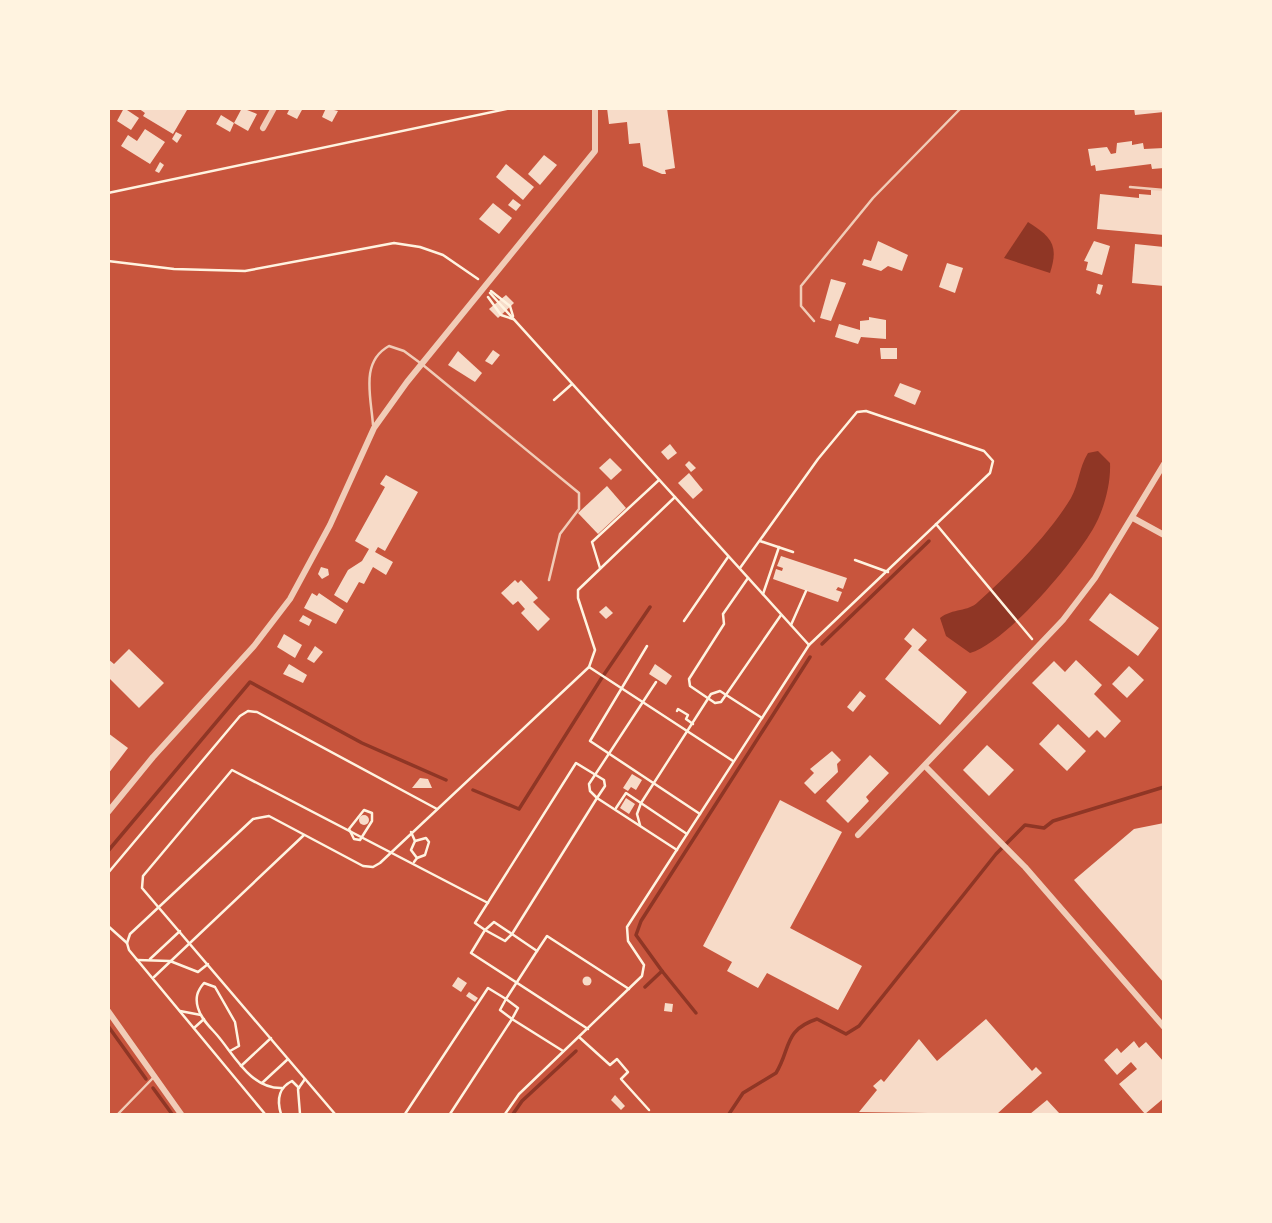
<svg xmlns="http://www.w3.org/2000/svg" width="1272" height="1223" font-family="Overpass,sans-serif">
  <rect width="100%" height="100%" fill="#c8553d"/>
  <g fill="#8f3625">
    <path d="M1028,222c24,15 31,24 22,51l-46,-15z"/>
    <path d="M1098,451l12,12c1,21 -6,47 -17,66 -20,34 -86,113 -123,124l-24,-17 -6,-18c13,-10 28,-6 38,-16 33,-30 70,-66 93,-104 8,-14 8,-31 17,-45z"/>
  </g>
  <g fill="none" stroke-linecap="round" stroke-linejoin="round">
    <g stroke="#8f3625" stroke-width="3.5">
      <polyline points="822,644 929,541"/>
      <polyline points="473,790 519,809 601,679 650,607"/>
      <polyline points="108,851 250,682 362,743 446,780"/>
      <polyline points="662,971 696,1013"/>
      <polyline points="645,987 662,971 636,935 641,921 810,657"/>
      <polyline points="108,1026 146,1079"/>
      <polyline points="153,1088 172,1114"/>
      <polyline points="513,1114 522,1101 576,1051"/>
      <path d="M729,1114l14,-21 33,-20c15,-24 7,-43 41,-54l29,15 13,-8 137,-172 29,-29 19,3 9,-7 111,-34"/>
    </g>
  </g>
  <g fill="#f7dbc8">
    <polygon points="124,108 139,118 131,130 117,121"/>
    <polygon points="138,108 185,108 187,110 173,134 143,116 145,113"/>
    <polygon points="242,108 257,114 248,131 234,123 230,132 216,124 221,115 234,123"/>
    <polygon points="290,108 303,108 297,119 287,114"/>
    <polygon points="326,108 338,111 332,122 322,117"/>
    <polygon points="607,108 667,108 675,168 665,170 666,174 662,174 643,166 640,143 629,144 627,122 609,124"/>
    <polygon points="1134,108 1164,108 1164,112 1135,115"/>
    <polygon points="145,129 165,142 150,164 121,146 128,135 137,141"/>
    <polygon points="176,132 182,135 177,143 172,139"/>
    <polygon points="1132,141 1132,145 1143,143 1144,149 1164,148 1164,168 1152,169 1151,164 1096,171 1095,165 1091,166 1088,149 1107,147 1111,154 1116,153 1117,143"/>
    <polygon points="544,155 557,165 540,185 528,174"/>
    <polygon points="160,162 164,165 159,173 155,171"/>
    <polygon points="506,164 534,187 523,200 496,177"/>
    <polygon points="1151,189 1164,190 1164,235 1097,229 1100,194 1139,198 1139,194 1151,195"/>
    <polygon points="513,199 521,205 516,211 508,205"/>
    <polygon points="493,203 512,218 499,234 479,219"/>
    <polygon points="878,241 908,255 902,271 888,266 881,271 862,265 864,259 871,261"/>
    <polygon points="1094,241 1110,246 1102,275 1086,270 1088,262 1084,261"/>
    <polygon points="1135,244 1164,247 1164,286 1132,283"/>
    <polygon points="947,263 963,268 955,293 939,287"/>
    <polygon points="831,279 846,283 831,321 820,318"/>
    <polygon points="1098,284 1103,285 1100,295 1096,293"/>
    <polygon points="506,295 514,303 498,318 489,309"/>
    <polygon points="869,317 886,320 886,339 861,337 858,344 835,337 839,324 860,330 860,321 869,320"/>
    <polygon points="880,348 897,348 897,359 881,359"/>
    <polygon points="493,350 500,355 492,365 485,361"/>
    <polygon points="458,351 482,373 475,382 448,365"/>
    <polygon points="900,383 921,391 915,405 894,396"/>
    <polygon points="670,444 677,453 668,460 661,452"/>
    <polygon points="610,458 622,470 611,480 599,468"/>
    <polygon points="689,461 696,468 691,472 685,465"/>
    <polygon points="689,473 703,490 693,499 678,483"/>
    <polygon points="386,475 418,492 385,551 378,547 375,552 393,562 386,575 373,567 364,584 359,582 347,603 334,595 348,570 362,561 369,549 355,541 385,487 380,484"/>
    <polygon points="607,486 626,508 598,534 578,513"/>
    <polygon points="781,556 847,578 843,589 838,587 836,590 842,592 838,602 773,579 776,569 782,571 783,568 777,566"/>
    <polygon points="321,567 328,569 329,575 322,579 318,574"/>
    <polygon points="515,580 518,583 521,580 538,598 533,602 550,619 538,631 521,613 525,609 518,601 513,605 501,593"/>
    <polygon points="312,593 317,596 319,593 344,610 336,624 304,608"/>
    <polygon points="1110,593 1159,628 1138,656 1089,620"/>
    <polygon points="606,606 613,613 606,619 599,612"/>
    <polygon points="303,615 312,620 309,626 299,621"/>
    <polygon points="913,628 927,640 918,650 967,692 940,725 885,679 912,646 904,639"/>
    <polygon points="284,634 302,645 295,658 277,647"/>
    <polygon points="315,646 323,652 314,663 307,659"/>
    <polygon points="129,649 164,683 139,708 108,677 108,659 114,664"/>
    <polygon points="1076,660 1102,685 1094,694 1121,721 1105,738 1097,730 1089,738 1032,683 1054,661 1065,672"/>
    <polygon points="289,664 307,675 303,683 283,674"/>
    <polygon points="655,664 672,676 666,685 649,674"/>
    <polygon points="1129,666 1144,680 1127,698 1112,684"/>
    <polygon points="860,691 866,696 853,712 847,707"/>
    <polygon points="1058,724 1086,751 1067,771 1039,744"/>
    <polygon points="108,733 128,748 108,774"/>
    <polygon points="987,745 1014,770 989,796 963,770"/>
    <polygon points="832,751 841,760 837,764 838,772 815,794 804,783 814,773 810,769"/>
    <polygon points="870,755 889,773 866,797 869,801 848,823 826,801"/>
    <polygon points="632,774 642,780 636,790 631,787 628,791 623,788"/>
    <polygon points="420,778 428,779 432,788 412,788"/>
    <polygon points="626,798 635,804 629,814 620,808"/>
    <polygon points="780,800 842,832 790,928 862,966 838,1010 767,973 758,988 727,971 732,962 703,946"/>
    <circle cx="364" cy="820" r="5"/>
    <polygon points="1164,823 1164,983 1074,880 1134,829"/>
    <circle cx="587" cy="981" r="4.5"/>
    <polygon points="458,977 467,983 461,992 452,986"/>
    <polygon points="469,992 478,998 475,1002 466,996"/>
    <polygon points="665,1003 673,1004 672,1012 664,1011"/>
    <polygon points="986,1019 1032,1071 1036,1067 1042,1073 997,1114 859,1112 877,1090 873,1086 881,1079 884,1082 919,1039 937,1061"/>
    <polygon points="1134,1041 1139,1048 1146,1042 1164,1062 1164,1098 1145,1114 1119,1084 1137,1069 1131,1062 1117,1075 1104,1060 1117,1048 1121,1053"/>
    <polygon points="615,1095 625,1106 621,1110 611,1100"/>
    <polygon points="1047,1100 1060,1114 1030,1114"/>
  </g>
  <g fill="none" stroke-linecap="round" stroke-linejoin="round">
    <g stroke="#fff3e0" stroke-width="2.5">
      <polyline points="108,193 511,108"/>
      <polyline points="108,261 174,269 245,271 394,243 420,247 443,255 478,279"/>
      <polyline points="491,291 510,306 513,316"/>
      <polyline points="490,293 809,645"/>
      <polyline points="488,297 501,315 513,319"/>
      <polyline points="554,400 572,384"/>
      <polyline points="936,524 1032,639"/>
      <polyline points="760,541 793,552"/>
      <polyline points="855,560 888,572"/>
      <polyline points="600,568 592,542 659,480"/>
      <polyline points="748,578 723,614 724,624 689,679 690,686 715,703 721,702 781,615"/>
      <polyline points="763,594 779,547"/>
      <polyline points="684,621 728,557"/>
      <polyline points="791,625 806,591"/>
      <polyline points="647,646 590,741 700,814"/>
      <polyline points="589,667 733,761"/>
      <polyline points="677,711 678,709 688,715 686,719 693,724"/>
      <polyline points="616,808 626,793 687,834"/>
      <polygon points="364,810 372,813 372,821 360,840 354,839 349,829"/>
      <polyline points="640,825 637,814 641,803 711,694 720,691 762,718"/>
      <polyline points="411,832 415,841 411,850 417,858 414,862"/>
      <polyline points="415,841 426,838 429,842 425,855 417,858"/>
      <polyline points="108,873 240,716 248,711 257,712 437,809"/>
      <polygon points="494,922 512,934 505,941 485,930"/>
      <polyline points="108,926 127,943 129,950 265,1114"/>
      <polyline points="127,943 130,934 253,819 269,816 363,866 373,867 380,863 589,667 595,650 578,598 578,590 675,497"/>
      <polyline points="537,951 547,936 629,989"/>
      <polyline points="150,959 180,931"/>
      <polyline points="137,960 170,961 198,972 208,964"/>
      <polyline points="154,977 304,835"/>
      <polygon points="506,999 518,1008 512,1019 500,1010"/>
      <polyline points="180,1011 201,1015"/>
      <polyline points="194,1028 204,1019"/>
      <polyline points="588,1029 471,953 485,930 475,923 576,763 604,780 605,786 597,798 677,850"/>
      <polyline points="579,1037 610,1065 617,1059 628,1072 621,1079 649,1110"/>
      <path d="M230,1051l9,-5 -4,-24 -20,-35 -11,-4c-7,8 -9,15 -6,25 3,11 12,19 19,27 18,21 34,54 65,53"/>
      <polyline points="241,1066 271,1038"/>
      <polyline points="262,1083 288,1059"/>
      <path d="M281,1114c-4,-13 -3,-26 11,-33l7,7"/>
      <polyline points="300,1114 298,1089 305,1079"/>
      <polyline points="335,1114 142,888 143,876 232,770 488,903"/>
      <polyline points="405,1114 488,988 506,999 537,951 512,934 597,798 590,791 589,784 656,682"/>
      <polyline points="450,1114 512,1019 563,1051"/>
      <polyline points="505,1114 519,1094 642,976 644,965 628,941 627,927 809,645 990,473 993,461 984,451 866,411 857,412 818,459 740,568"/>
    </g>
    <g stroke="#f1ccb7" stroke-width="2.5">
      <polyline points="1130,187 1164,190"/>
      <polyline points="814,321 801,306 801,286 873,198 961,108"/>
      <path d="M373,425c-2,-29 -13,-63 16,-79l15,5 19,14 156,128v16l-19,25 -11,46"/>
      <polyline points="118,1114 154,1077"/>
    </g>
    <g stroke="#f1ccb7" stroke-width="6">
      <polyline points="263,128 274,108"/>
      <polyline points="1133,518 1164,535"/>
      <polyline points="926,767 1025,867 1164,1027"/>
      <polyline points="108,812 153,757 254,646 290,599 330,525 374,428 407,382 595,151 595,108"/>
      <polyline points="858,835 1063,620 1095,578 1164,464"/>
      <polyline points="108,1011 181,1114"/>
    </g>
  </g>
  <rect width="1272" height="1223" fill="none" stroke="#fff3e0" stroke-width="220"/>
</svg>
